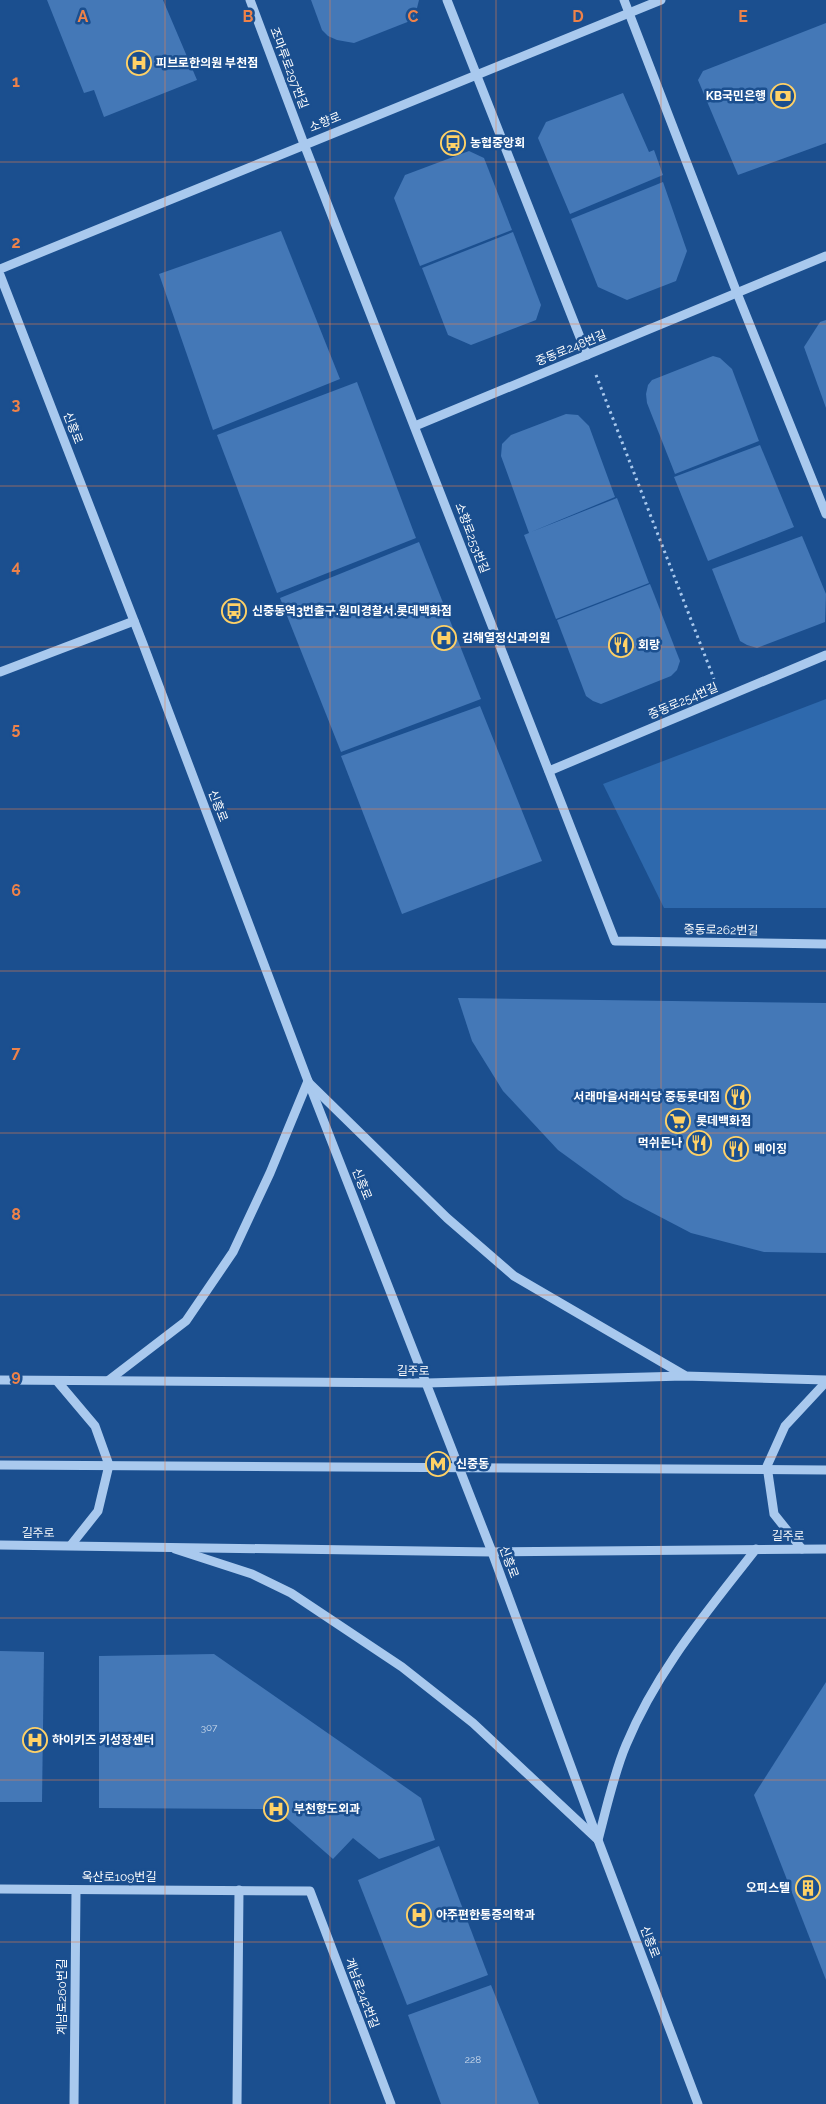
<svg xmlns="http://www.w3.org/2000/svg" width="826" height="2104" font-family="Raleway,'Noto Sans KR',sans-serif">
  <rect width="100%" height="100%" fill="#1b4f8f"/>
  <polygon fill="#2e69ad" points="826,699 826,908 664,908 603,784"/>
  <g fill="#4478b7">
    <polygon points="47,0 163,0 197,80 104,117 94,90 84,93"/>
    <polygon points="311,0 419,0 415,16 410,21 354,43 337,40 328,36 322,30"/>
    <polygon points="826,23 826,143 738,175 698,80 703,71"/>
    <polygon points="623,93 649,152 654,150 663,175 570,214 538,138 546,122"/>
    <polygon points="469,151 484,158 512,230 420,266 394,198 405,175"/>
    <polygon points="663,182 687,251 676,281 627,300 598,287 571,219"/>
    <polygon points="281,231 340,379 213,430 159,274"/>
    <polygon points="513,232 541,305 536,320 471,345 448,335 422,268"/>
    <polygon points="826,320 826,408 804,347 820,322"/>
    <polygon points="713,356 720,358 732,369 759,441 675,474 647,403 646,394 648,385 652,380"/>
    <polygon points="357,382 416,538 277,593 217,435"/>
    <polygon points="566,414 578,415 589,426 615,497 531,532 617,498 649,583 556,619 524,535 529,533 501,456 502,444 511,435"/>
    <polygon points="760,445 794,527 708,561 674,477"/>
    <polygon points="802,536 826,594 825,622 757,648 747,645 740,641 712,569"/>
    <polygon points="419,542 481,699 341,752 280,598"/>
    <polygon points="650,584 680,661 677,670 671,676 601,704 593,701 586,696 557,620"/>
    <polygon points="480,706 542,861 402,914 341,756"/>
    <polygon points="458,998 826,1003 826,1253 764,1252 691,1233 624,1198 558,1150 503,1091 472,1041"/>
    <polygon points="0,1651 44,1652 42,1802 0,1802"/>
    <polygon points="214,1654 421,1798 435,1840 379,1859 353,1838 333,1859 276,1809 99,1808 99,1656"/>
    <polygon points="826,1682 826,1980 754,1795"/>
    <polygon points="439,1846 488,1975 407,2005 358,1880"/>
    <polygon points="491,1985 539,2104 441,2104 408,2015"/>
  </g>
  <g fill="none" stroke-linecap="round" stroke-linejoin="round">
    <polyline stroke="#a9c9ee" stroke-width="3" stroke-dasharray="2.5 4" stroke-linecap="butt" points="596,375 714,679"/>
    <g stroke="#a9c9ee" stroke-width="9">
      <polyline points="250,0 304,144 615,941 826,944"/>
      <polyline points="447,0 587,355"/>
      <polyline points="624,0 737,293 826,514"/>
      <polyline points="0,269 661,0"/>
      <polyline points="0,275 143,644 308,1081 492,1552 598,1840 698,2104"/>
      <polyline points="415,426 826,256"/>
      <polyline points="0,672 134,621"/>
      <polyline points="549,771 826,655"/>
      <polyline points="310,1084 447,1218 514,1276 684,1375"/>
      <polyline points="0,1380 427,1383 684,1376 826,1380"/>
      <polyline points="109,1380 186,1321 233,1252 270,1173 308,1081"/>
      <polyline points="57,1381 95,1426 109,1465 98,1511 71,1545"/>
      <polyline points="0,1545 492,1552 826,1549"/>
      <polyline points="175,1549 252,1574 291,1593 402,1667 473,1723 596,1838"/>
      <polyline points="802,1549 774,1514 767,1466 785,1426 826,1382"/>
      <path d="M598,1840c8,-30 16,-67 28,-95 31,-75 81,-133 130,-196"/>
      <polyline points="0,1889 310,1891 391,2104"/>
      <polyline points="74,2104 76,1890"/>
      <polyline points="237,2104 239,1890"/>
    </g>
    <polyline stroke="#a9c9ee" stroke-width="9" points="0,1465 826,1470"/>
  </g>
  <path fill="none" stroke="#ee8249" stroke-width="1" stroke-opacity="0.55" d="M165,0v2104M330,0v2104M496,0v2104M661,0v2104M0,162h826M0,324h826M0,486h826M0,647h826M0,809h826M0,971h826M0,1133h826M0,1295h826M0,1457h826M0,1618h826M0,1780h826M0,1942h826"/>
  <defs>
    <symbol id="hospital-ring" viewBox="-11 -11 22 22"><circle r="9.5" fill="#1b4f8f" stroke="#ffd166" stroke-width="1.5"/><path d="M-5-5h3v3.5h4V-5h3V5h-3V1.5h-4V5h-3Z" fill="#ffd166"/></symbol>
    <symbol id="bank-ring" viewBox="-11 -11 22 22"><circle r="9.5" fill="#1b4f8f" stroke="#ffd166" stroke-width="1.5"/><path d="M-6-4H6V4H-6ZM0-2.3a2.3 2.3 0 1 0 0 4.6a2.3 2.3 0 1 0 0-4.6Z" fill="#ffd166"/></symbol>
    <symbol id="bus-ring" viewBox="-11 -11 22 22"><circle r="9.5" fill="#1b4f8f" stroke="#ffd166" stroke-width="1.5"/><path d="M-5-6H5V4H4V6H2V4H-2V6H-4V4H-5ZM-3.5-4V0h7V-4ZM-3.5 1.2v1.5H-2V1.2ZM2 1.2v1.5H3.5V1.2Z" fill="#ffd166"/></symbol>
    <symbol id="restaurant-ring" viewBox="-11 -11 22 22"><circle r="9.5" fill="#1b4f8f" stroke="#ffd166" stroke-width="1.5"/><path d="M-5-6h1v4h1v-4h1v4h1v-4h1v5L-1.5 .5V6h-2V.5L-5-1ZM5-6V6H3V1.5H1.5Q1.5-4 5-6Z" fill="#ffd166"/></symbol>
    <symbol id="supermarket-ring" viewBox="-11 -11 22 22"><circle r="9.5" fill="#1b4f8f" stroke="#ffd166" stroke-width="1.5"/><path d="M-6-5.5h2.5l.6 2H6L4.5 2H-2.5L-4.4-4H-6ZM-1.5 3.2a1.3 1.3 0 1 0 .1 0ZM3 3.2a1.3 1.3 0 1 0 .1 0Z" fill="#ffd166"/></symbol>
    <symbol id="metro-ring" viewBox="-11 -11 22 22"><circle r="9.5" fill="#1b4f8f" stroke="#ffd166" stroke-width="1.5"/><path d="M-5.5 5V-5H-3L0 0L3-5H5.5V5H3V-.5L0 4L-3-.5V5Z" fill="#ffd166"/></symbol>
    <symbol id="building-ring" viewBox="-11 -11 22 22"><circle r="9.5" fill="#1b4f8f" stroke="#ffd166" stroke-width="1.5"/><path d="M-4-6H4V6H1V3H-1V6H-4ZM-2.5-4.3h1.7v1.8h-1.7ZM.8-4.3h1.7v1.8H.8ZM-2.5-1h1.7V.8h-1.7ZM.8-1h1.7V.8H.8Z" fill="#ffd166"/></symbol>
  </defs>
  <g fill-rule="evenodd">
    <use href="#hospital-ring" x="125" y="49" width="28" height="28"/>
    <use href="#bank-ring" x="769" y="82" width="28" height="28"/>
    <use href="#bus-ring" x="439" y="129" width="28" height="28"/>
    <use href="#bus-ring" x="220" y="597" width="28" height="28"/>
    <use href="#hospital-ring" x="430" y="624" width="28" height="28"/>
    <use href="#restaurant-ring" x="607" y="631" width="28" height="28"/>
    <use href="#restaurant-ring" x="724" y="1083" width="28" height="28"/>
    <use href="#supermarket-ring" x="664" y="1107" width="28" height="28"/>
    <use href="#restaurant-ring" x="685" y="1129" width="28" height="28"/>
    <use href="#restaurant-ring" x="722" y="1135" width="28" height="28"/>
    <use href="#metro-ring" x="424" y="1450" width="28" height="28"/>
    <use href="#hospital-ring" x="21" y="1726" width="28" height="28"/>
    <use href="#hospital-ring" x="262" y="1795" width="28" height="28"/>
    <use href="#building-ring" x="794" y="1874" width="28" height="28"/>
    <use href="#hospital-ring" x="405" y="1901" width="28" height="28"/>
  </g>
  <g text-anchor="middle" stroke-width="5" stroke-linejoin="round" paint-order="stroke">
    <g font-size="10" fill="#d0dded">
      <text x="209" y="1731">307</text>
      <text x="473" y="2063">228</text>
    </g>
    <g font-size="12" font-weight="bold" fill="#fff" stroke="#1b4f8f" text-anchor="start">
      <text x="156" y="67">피브로한의원 부천점</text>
      <text x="766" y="100" text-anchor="end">KB국민은행</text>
      <text x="470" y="147">농협중앙회</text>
      <text x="252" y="615">신중동역3번출구.원미경찰서.롯데백화점</text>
      <text x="462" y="642">김해열정신과의원</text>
      <text x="638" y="649">회랑</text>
      <text x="720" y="1101" text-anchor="end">서래마을서래식당 중동롯데점</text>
      <text x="696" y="1125">롯데백화점</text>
      <text x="682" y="1147" text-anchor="end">먹쉬돈나</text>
      <text x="754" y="1153">베이징</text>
      <text x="456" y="1468">신중동</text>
      <text x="52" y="1744">하이키즈 키성장센터</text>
      <text x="294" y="1813">부천항도외과</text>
      <text x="790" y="1892" text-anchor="end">오피스텔</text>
      <text x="436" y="1919">아주편한통증의학과</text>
    </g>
    <g font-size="12" fill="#fff" stroke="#1b4f8f">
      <text transform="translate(289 68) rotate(69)" y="4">조마루로297번길</text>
      <text transform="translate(325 122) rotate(-22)" y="4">소향로</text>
      <text transform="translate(571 348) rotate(-22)" y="4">중동로248번길</text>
      <text transform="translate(73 428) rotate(69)" y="4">신흥로</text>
      <text transform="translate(472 538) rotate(69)" y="4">소향로253번길</text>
      <text transform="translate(683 701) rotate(-23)" y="4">중동로254번길</text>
      <text transform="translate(218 806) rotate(69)" y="4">신흥로</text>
      <text transform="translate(721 930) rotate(1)" y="4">중동로262번길</text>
      <text transform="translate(362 1184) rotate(68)" y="4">신흥로</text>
      <text x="413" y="1375">길주로</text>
      <text x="38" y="1537">길주로</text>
      <text x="788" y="1540">길주로</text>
      <text transform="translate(509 1562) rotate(70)" y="4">신흥로</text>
      <text x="119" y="1881">옥산로109번길</text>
      <text transform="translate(650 1942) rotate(69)" y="4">신흥로</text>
      <text transform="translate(362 1993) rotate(69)" y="4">계남로242번길</text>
      <text transform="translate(62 1997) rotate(-90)" y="4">계남로260번길</text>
    </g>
  </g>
  <g font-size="16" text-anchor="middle" font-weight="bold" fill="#ee8249" stroke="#1b4f8f" stroke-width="5" stroke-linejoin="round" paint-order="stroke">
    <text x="83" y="22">A</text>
    <text x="248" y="22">B</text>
    <text x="413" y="22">C</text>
    <text x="578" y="22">D</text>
    <text x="743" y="22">E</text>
    <text x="16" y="87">1</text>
    <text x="16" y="248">2</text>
    <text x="16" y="410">3</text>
    <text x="16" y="572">4</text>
    <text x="16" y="734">5</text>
    <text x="16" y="896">6</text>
    <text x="16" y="1058">7</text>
    <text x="16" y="1220">8</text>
    <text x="16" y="1381">9</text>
  </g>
</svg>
